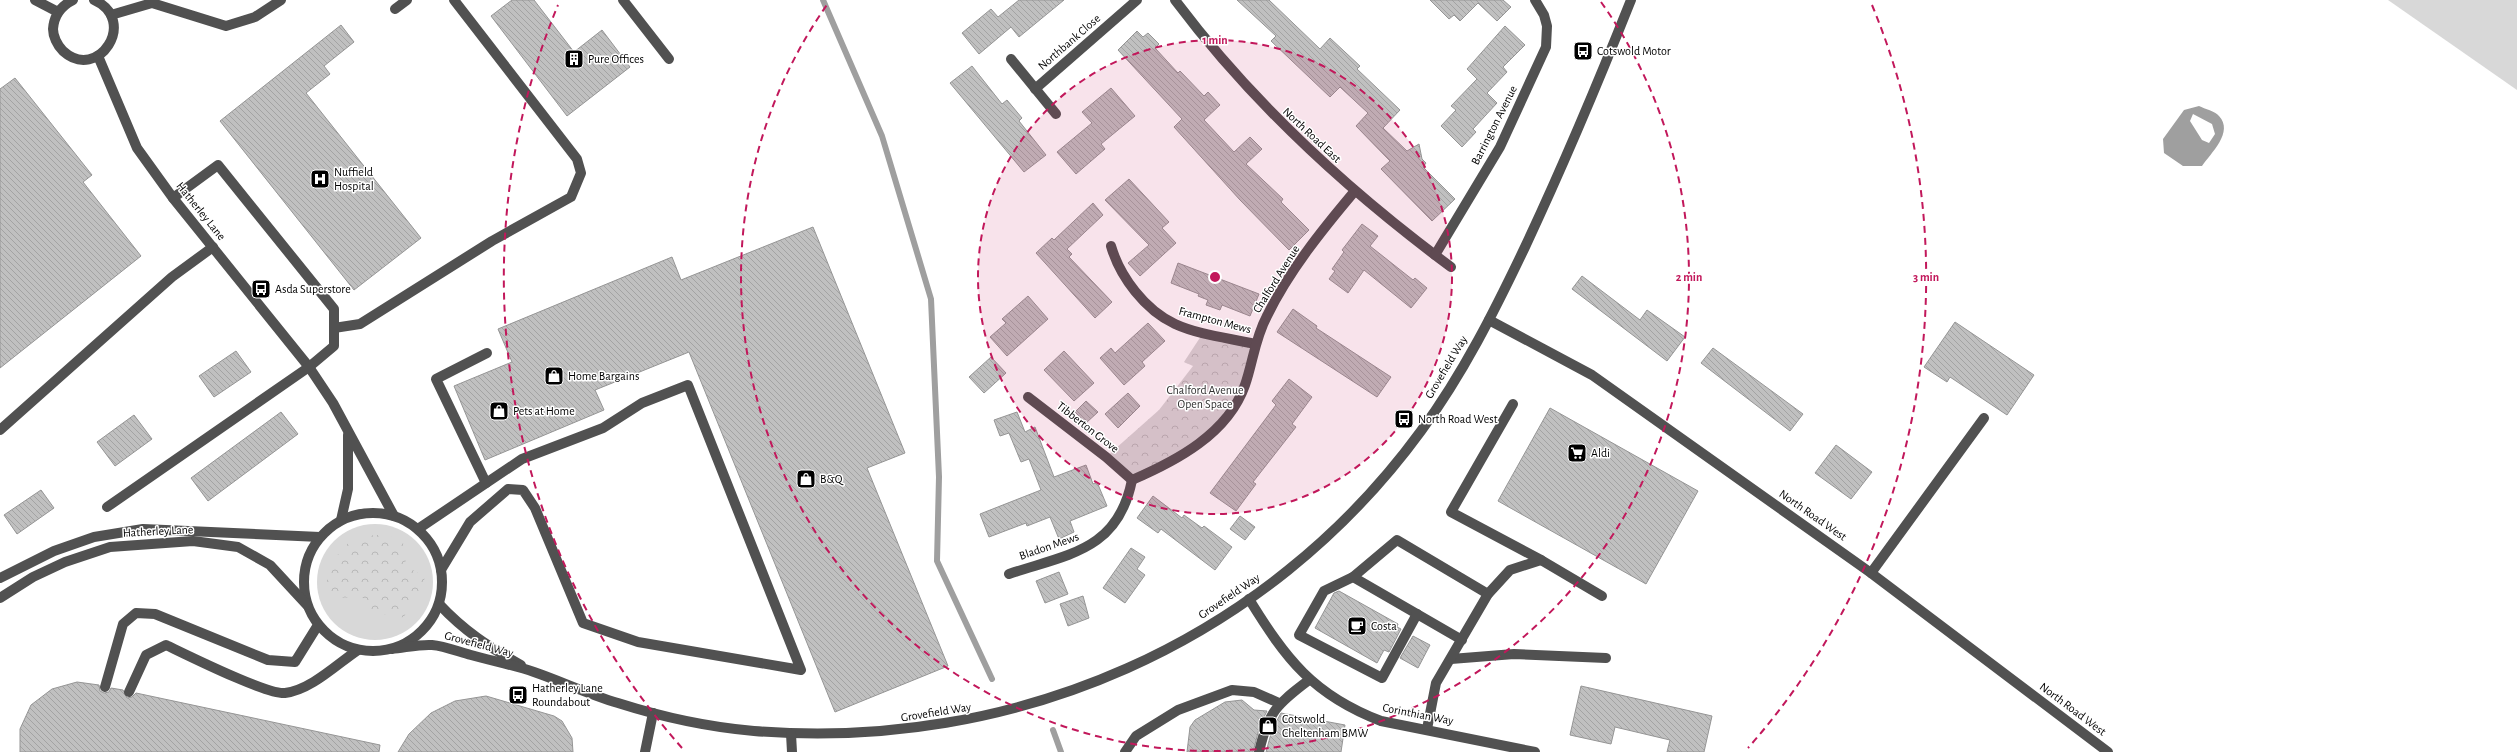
<svg xmlns="http://www.w3.org/2000/svg" width="2517" height="752" font-family="'Alegreya Sans',sans-serif">
  <defs>
    <pattern id="forest-crowns" width="20" height="18" patternUnits="userSpaceOnUse"><rect width="20" height="18" fill="#d8d8d8"/><path d="M2 6a3 3 0 1 1 6 0M12 15a3 3 0 1 1 6 0" fill="none" stroke="#b8b8b8"/></pattern>
    <pattern id="building-back-hatch" width="6" height="6" patternUnits="userSpaceOnUse"><rect width="6" height="6" fill="#c0c0c0"/><path d="M-1 5l2 2M0 0l6 6M5-1l2 2" fill="none" stroke="#a3a3a3"/></pattern>
  </defs>
  <rect width="100%" height="100%" fill="#fff"/>
  <g fill="#d8d8d8">
    <polygon points="2388,0 2517,0 2517,90"/>
    <circle cx="375" cy="582" r="58"/>
  </g>
  <g fill="url(#forest-crowns)">
    <polygon points="1203,333 1255,344 1244,386 1203,440 1132,480 1106,457 1159,410 1193,366 1184,362"/>
    <path d="M374,535c15,0 29,2 35,18l-5,12 21,12 -4,14h-8l-4,6v10l-5,10 -8,1 -8,-4 -8,1 -5,6c-8,-4 -7,-7 -6,-15l-7,-9 -29,1 -7,-15 12,-29 12,-13z"/>
  </g>
  <path fill="#9f9f9f" fill-rule="evenodd" d="M2199,106c6,3 16,5 20,10 15,16 -8,37 -17,50h-19l-19,-13 -1,-14 21,-29zM2193,114l19,10 3,10 -6,9 -7,-3 -12,-19z"/>
  <g fill="none" stroke-linecap="round" stroke-linejoin="round">
    <g stroke="#9f9f9f" stroke-width="6">
      <polyline points="823,0 882,136 931,299 939,477 937,561 992,679"/>
      <polyline points="1053,730 1061,752"/>
    </g>
  </g>
  <g fill="url(#building-back-hatch)" stroke="#959595">
    <polygon points="512,0 534,0 574,52 602,30 630,67 567,116 491,16"/>
    <polygon points="1019,0 1064,0 1019,37 1011,27 979,54 962,33 991,9 998,17"/>
    <polygon points="1237,0 1269,0 1320,49 1330,38 1360,66 1357,69 1400,110 1383,128 1407,151 1419,144 1422,159 1426,163 1423,167 1455,199 1432,221 1381,169 1390,161 1356,126 1368,113 1340,87 1330,97 1271,41 1276,36"/>
    <polygon points="1430,0 1503,0 1511,7 1497,21 1478,3 1460,21 1454,15 1449,19"/>
    <polygon points="341,25 354,42 324,66 330,74 306,93 421,238 354,290 220,121"/>
    <polygon points="1505,26 1525,45 1503,67 1507,72 1487,93 1497,103 1473,129 1476,132 1462,147 1441,126 1456,110 1451,106 1477,79 1467,69"/>
    <polygon points="1137,31 1143,37 1148,33 1159,44 1155,48 1178,73 1180,71 1204,96 1208,92 1220,105 1204,120 1234,152 1250,137 1262,149 1246,164 1283,199 1281,202 1309,230 1289,250 1240,200 1174,127 1182,119 1118,50"/>
    <polygon points="972,66 1002,104 1007,100 1022,118 1019,121 1046,155 1024,172 950,83"/>
    <polygon points="15,78 92,175 83,182 141,256 0,368 0,89"/>
    <polygon points="1111,88 1135,116 1101,144 1105,149 1076,174 1057,152 1092,123 1082,112"/>
    <polygon points="1129,179 1169,222 1162,228 1176,243 1140,276 1128,263 1149,245 1105,200"/>
    <polygon points="1093,203 1103,215 1067,249 1072,254 1069,257 1112,302 1095,318 1036,253 1052,238 1054,240"/>
    <polygon points="1362,224 1378,236 1370,246 1413,280 1415,278 1427,288 1411,308 1364,270 1348,293 1329,279 1335,271 1332,269 1344,252 1342,250"/>
    <polygon points="813,227 905,453 867,468 948,666 835,712 689,352 595,390 604,410 485,460 454,386 512,362 498,329 672,257 681,280"/>
    <polygon points="1178,263 1259,294 1250,316 1222,305 1220,310 1206,305 1208,300 1198,296 1199,294 1171,283"/>
    <polygon points="1582,276 1640,320 1647,310 1685,337 1667,361 1572,289"/>
    <polygon points="1028,296 1048,319 1007,356 990,337 1006,323 1002,319"/>
    <polygon points="1293,309 1317,326 1316,328 1391,377 1377,397 1277,332"/>
    <polygon points="1955,322 2034,375 2007,415 1950,377 1947,382 1924,367"/>
    <polygon points="1148,323 1165,341 1142,362 1145,366 1124,385 1100,358 1111,348 1115,353"/>
    <polygon points="1713,348 1803,414 1790,431 1701,363"/>
    <polygon points="236,351 251,372 214,397 199,376"/>
    <polygon points="1064,351 1094,383 1074,401 1044,370"/>
    <polygon points="991,357 1006,373 984,393 969,377"/>
    <polygon points="1289,379 1312,397 1292,424 1296,427 1253,482 1256,484 1236,511 1210,493 1276,405 1272,401"/>
    <polygon points="1128,393 1140,406 1118,428 1105,414"/>
    <polygon points="1086,401 1098,412 1086,423 1075,412"/>
    <polygon points="1550,408 1698,491 1646,584 1498,501"/>
    <polygon points="281,412 298,434 208,501 191,478"/>
    <polygon points="1017,412 1025,432 1035,427 1054,477 1086,465 1093,484 1097,482 1107,506 1070,521 1074,532 1059,539 1050,517 1027,526 1026,523 989,537 980,514 1041,490 1029,459 1021,462 1009,433 1000,436 994,420"/>
    <polygon points="134,415 152,439 115,466 97,442"/>
    <polygon points="1836,445 1872,472 1851,499 1815,473"/>
    <polygon points="41,490 54,508 17,534 4,515"/>
    <polygon points="1153,496 1182,518 1184,515 1202,528 1204,526 1232,547 1215,570 1161,529 1158,533 1137,518"/>
    <polygon points="1240,516 1255,527 1245,540 1230,529"/>
    <polygon points="1131,548 1145,557 1137,569 1145,575 1125,603 1103,588"/>
    <polygon points="1059,572 1068,594 1045,603 1036,581"/>
    <polygon points="1339,591 1398,624 1397,627 1401,629 1389,652 1384,650 1377,663 1315,628 1334,593"/>
    <polygon points="1083,596 1089,618 1068,626 1060,604"/>
    <polygon points="1413,636 1430,645 1418,668 1400,658"/>
    <polygon points="77,682 99,685 100,691 104,693 109,692 111,688 123,690 127,698 132,697 136,693 380,745 379,752 20,752 20,729 31,705 52,689"/>
    <polygon points="1581,686 1712,716 1704,752 1667,752 1670,740 1615,727 1611,744 1570,735"/>
    <polygon points="486,696 554,716 562,721 572,738 573,752 398,752 409,734 431,713 455,701"/>
    <polygon points="1242,700 1254,710 1267,711 1260,725 1253,752 1187,752 1190,727 1195,720 1225,702"/>
    <polygon points="1281,713 1345,725 1341,752 1266,752 1272,730"/>
  </g>
  <g fill="none" stroke-linecap="round" stroke-linejoin="round">
    <g stroke="#515151" stroke-width="10">
      <polyline points="35,0 58,12"/>
      <path d="M73,0c-12,6 -19,15 -20,29 0,7 4,16 10,22 35,32 76,-31 31,-51"/>
      <polyline points="623,0 669,59"/>
      <path d="M1175,0c78,104 172,190 276,267"/>
      <polyline points="395,9 407,0"/>
      <polyline points="111,15 152,3 226,26 255,17 281,0"/>
      <polyline points="98,56 137,148 173,198 309,367 333,403 394,516"/>
      <polyline points="1011,59 1056,114"/>
      <polyline points="1035,89 1137,0"/>
      <path d="M1111,246c9,31 34,64 64,78 24,11 54,14 80,20"/>
      <polyline points="1435,255 1500,147 1546,47 1547,26 1544,15 1535,0"/>
      <polyline points="1489,320 1592,375 1871,573 2108,752"/>
      <polyline points="334,328 360,324 492,241 571,197 581,173 577,159 454,0"/>
      <polyline points="1028,397 1106,457 1132,480"/>
      <polyline points="0,430 172,277 213,247"/>
      <path d="M1132,480c44,-19 96,-46 113,-95 8,-23 10,-47 22,-69 22,-45 55,-86 87,-124"/>
      <polyline points="486,483 436,379 487,353"/>
      <polyline points="107,507 309,367 334,346 334,309 218,165 173,198"/>
      <circle cx="373" cy="582" r="69"/>
      <polyline points="341,520 348,489 348,435"/>
      <polyline points="418,529 522,459 603,428 642,403 688,385 801,670 638,642 583,623 535,508 523,490 508,489 470,522 441,570"/>
      <polyline points="1541,560 1602,596"/>
      <polyline points="1871,573 1984,418"/>
      <path d="M1009,574c59,-20 109,-23 123,-94"/>
      <polyline points="1353,577 1462,640"/>
      <polyline points="0,578 54,551 94,537 143,529 320,537"/>
      <polyline points="0,598 33,577 65,562 110,547 193,541 238,547 270,565 307,605"/>
      <path d="M1249,599c37,60 64,96 132,122l154,31"/>
      <path d="M439,604c25,27 50,43 82,61"/>
      <polyline points="1417,614 1382,678 1299,635 1324,591 1353,577 1397,540 1488,594"/>
      <path d="M392,649c12,-1 28,-5 40,-4 13,1 27,7 39,10 21,6 43,10 63,17 29,10 56,23 84,31 44,14 90,24 136,28 260,21 512,-88 667,-300 42,-57 74,-121 104,-184 38,-81 73,-164 106,-247"/>
      <polyline points="1451,659 1514,654 1606,658"/>
      <polyline points="105,687 123,624 136,613 155,614 268,660 295,662 318,625"/>
      <path d="M129,692l17,-37 20,-10c21,10 101,50 119,48 26,-3 52,-29 73,-43"/>
      <polyline points="1427,729 1436,683 1488,594 1510,570 1541,560 1451,512 1513,404"/>
      <polyline points="791,734 792,752"/>
      <polyline points="645,752 653,713"/>
      <polyline points="1125,752 1136,736 1178,710 1232,690 1254,692 1279,703"/>
      <path d="M1259,752c9,-40 18,-48 50,-72"/>
    </g>
  </g>
  <circle cx="1215" cy="277" r="237" fill="#c2185b" fill-opacity=".12"/>
  <g fill="none" stroke="#c2185b" stroke-width="2" stroke-dasharray="7 5">
    <circle cx="1215" cy="277" r="237"/>
    <path d="M1601 2A474 474 0 1 1 829 2"/>
    <path d="M682 748A711 711 0 0 1 558 5M1872 5A711 711 0 0 1 1748 748"/>
  </g>
  <defs>
    <symbol id="bus-square" viewBox="-11 -11 22 22"><rect x="-9" y="-9" width="18" height="18" rx="4" fill="#000" stroke="#fff"/><path d="M-5-6H5V4H4V6H2V4H-2V6H-4V4H-5ZM-3.5-4V0h7V-4ZM-3.5 1.2v1.5H-2V1.2ZM2 1.2v1.5H3.5V1.2Z" fill="#fff"/></symbol>
    <symbol id="building-square" viewBox="-11 -11 22 22"><rect x="-9" y="-9" width="18" height="18" rx="4" fill="#000" stroke="#fff"/><path d="M-4-6H4V6H1V3H-1V6H-4ZM-2.5-4.3h1.7v1.8h-1.7ZM.8-4.3h1.7v1.8H.8ZM-2.5-1h1.7V.8h-1.7ZM.8-1h1.7V.8H.8Z" fill="#fff"/></symbol>
    <symbol id="hospital-square" viewBox="-11 -11 22 22"><rect x="-9" y="-9" width="18" height="18" rx="4" fill="#000" stroke="#fff"/><path d="M-5-5h3v3.5h4V-5h3V5h-3V1.5h-4V5h-3Z" fill="#fff"/></symbol>
    <symbol id="shop-square" viewBox="-11 -11 22 22"><rect x="-9" y="-9" width="18" height="18" rx="4" fill="#000" stroke="#fff"/><path d="M-5-2.5h2.3a2.7 3.5 0 0 1 5.4 0H5L5.5 6h-11ZM-1.5-2.5h3a1.5 2.3 0 0 0-3 0Z" fill="#fff"/></symbol>
    <symbol id="supermarket-square" viewBox="-11 -11 22 22"><rect x="-9" y="-9" width="18" height="18" rx="4" fill="#000" stroke="#fff"/><path d="M-6-5.5h2.5l.6 2H6L4.5 2H-2.5L-4.4-4H-6ZM-1.5 3.2a1.3 1.3 0 1 0 .1 0ZM3 3.2a1.3 1.3 0 1 0 .1 0Z" fill="#fff"/></symbol>
    <symbol id="cafe-square" viewBox="-11 -11 22 22"><rect x="-9" y="-9" width="18" height="18" rx="4" fill="#000" stroke="#fff"/><path d="M-5.5-4.5H6V0H3Q3 3.5 0 3.5H-2.5Q-5.5 3.5-5.5 0ZM3-3.2v2h1.7v-2ZM-6 4.5H4V6H-6Z" fill="#fff"/></symbol>
  </defs>
  <g fill-rule="evenodd">
    <use href="#bus-square" x="1572" y="40" width="22" height="22"/>
    <use href="#building-square" x="563" y="48" width="22" height="22"/>
    <use href="#hospital-square" x="309" y="168" width="22" height="22"/>
    <use href="#bus-square" x="250" y="278" width="22" height="22"/>
    <use href="#shop-square" x="543" y="365" width="22" height="22"/>
    <use href="#shop-square" x="488" y="400" width="22" height="22"/>
    <use href="#bus-square" x="1393" y="408" width="22" height="22"/>
    <use href="#supermarket-square" x="1566" y="442" width="22" height="22"/>
    <use href="#shop-square" x="795" y="468" width="22" height="22"/>
    <use href="#cafe-square" x="1346" y="615" width="22" height="22"/>
    <use href="#bus-square" x="507" y="684" width="22" height="22"/>
    <use href="#shop-square" x="1257" y="715" width="22" height="22"/>
  </g>
  <g text-anchor="middle" stroke-width="3" stroke-linejoin="round" paint-order="stroke">
    <g font-size="12" fill="#000" stroke="#fff">
      <text transform="translate(1069 42) rotate(-41)" y="4">Northbank Close</text>
      <text transform="translate(1494 125) rotate(-63)" y="4">Barrington Avenue</text>
      <text transform="translate(1312 135) rotate(43)" y="4">North Road East</text>
      <text transform="translate(201 211) rotate(51)" y="4">Hatherley Lane</text>
      <text transform="translate(1276 279) rotate(-58)" y="4">Chalford Avenue</text>
      <text transform="translate(1215 320) rotate(15)" y="4">Frampton Mews</text>
      <text transform="translate(1446 367) rotate(-59)" y="4">Grovefield Way</text>
      <text transform="translate(1088 427) rotate(38)" y="4">Tibberton Grove</text>
      <text transform="translate(1813 515) rotate(35)" y="4">North Road West</text>
      <text transform="translate(158 531) rotate(-3)" y="4">Hatherley Lane</text>
      <text transform="translate(1049 546) rotate(-19)" y="4">Bladon Mews</text>
      <text transform="translate(1229 596) rotate(-34)" y="4">Grovefield Way</text>
      <text transform="translate(479 644) rotate(15)" y="4">Grovefield Way</text>
      <text transform="translate(2073 709) rotate(37)" y="4">North Road West</text>
      <text transform="translate(936 712) rotate(-9)" y="4">Grovefield Way</text>
      <text transform="translate(1418 714) rotate(11)" y="4">Corinthian Way</text>
    </g>
    <g font-size="12" fill="#000" stroke="#fff" text-anchor="start">
      <text x="1597" y="55">Cotswold Motor</text>
      <text x="588" y="63">Pure Offices</text>
      <text x="334" y="176">Nuffield<tspan x="334" dy="14">Hospital</tspan></text>
      <text x="275" y="293">Asda Superstore</text>
      <text x="568" y="380">Home Bargains</text>
      <text x="513" y="415">Pets at Home</text>
      <text x="1418" y="423">North Road West</text>
      <text x="1591" y="457">Aldi</text>
      <text x="820" y="483">B&amp;Q</text>
      <text x="1371" y="630">Costa</text>
      <text x="532" y="692">Hatherley Lane<tspan x="532" dy="14">Roundabout</tspan></text>
      <text x="1282" y="723">Cotswold<tspan x="1282" dy="14">Cheltenham BMW</tspan></text>
    </g>
    <g font-size="12" fill="#2f2f2f" stroke="#fff">
      <text x="1205" y="394">Chalford Avenue<tspan x="1205" dy="14">Open Space</tspan></text>
    </g>
  </g>
  <circle cx="1215" cy="277" r="6" fill="#c2185b" stroke="#fff" stroke-width="2"/>
  <g font-size="12" text-anchor="middle" font-weight="bold" fill="#c2185b" stroke="#fff" stroke-width="3" stroke-linejoin="round" paint-order="stroke">
    <text x="1215" y="44">1 min</text>
    <text x="1689" y="281">2 min</text>
    <text x="1926" y="281">3 min</text>
  </g>
</svg>
